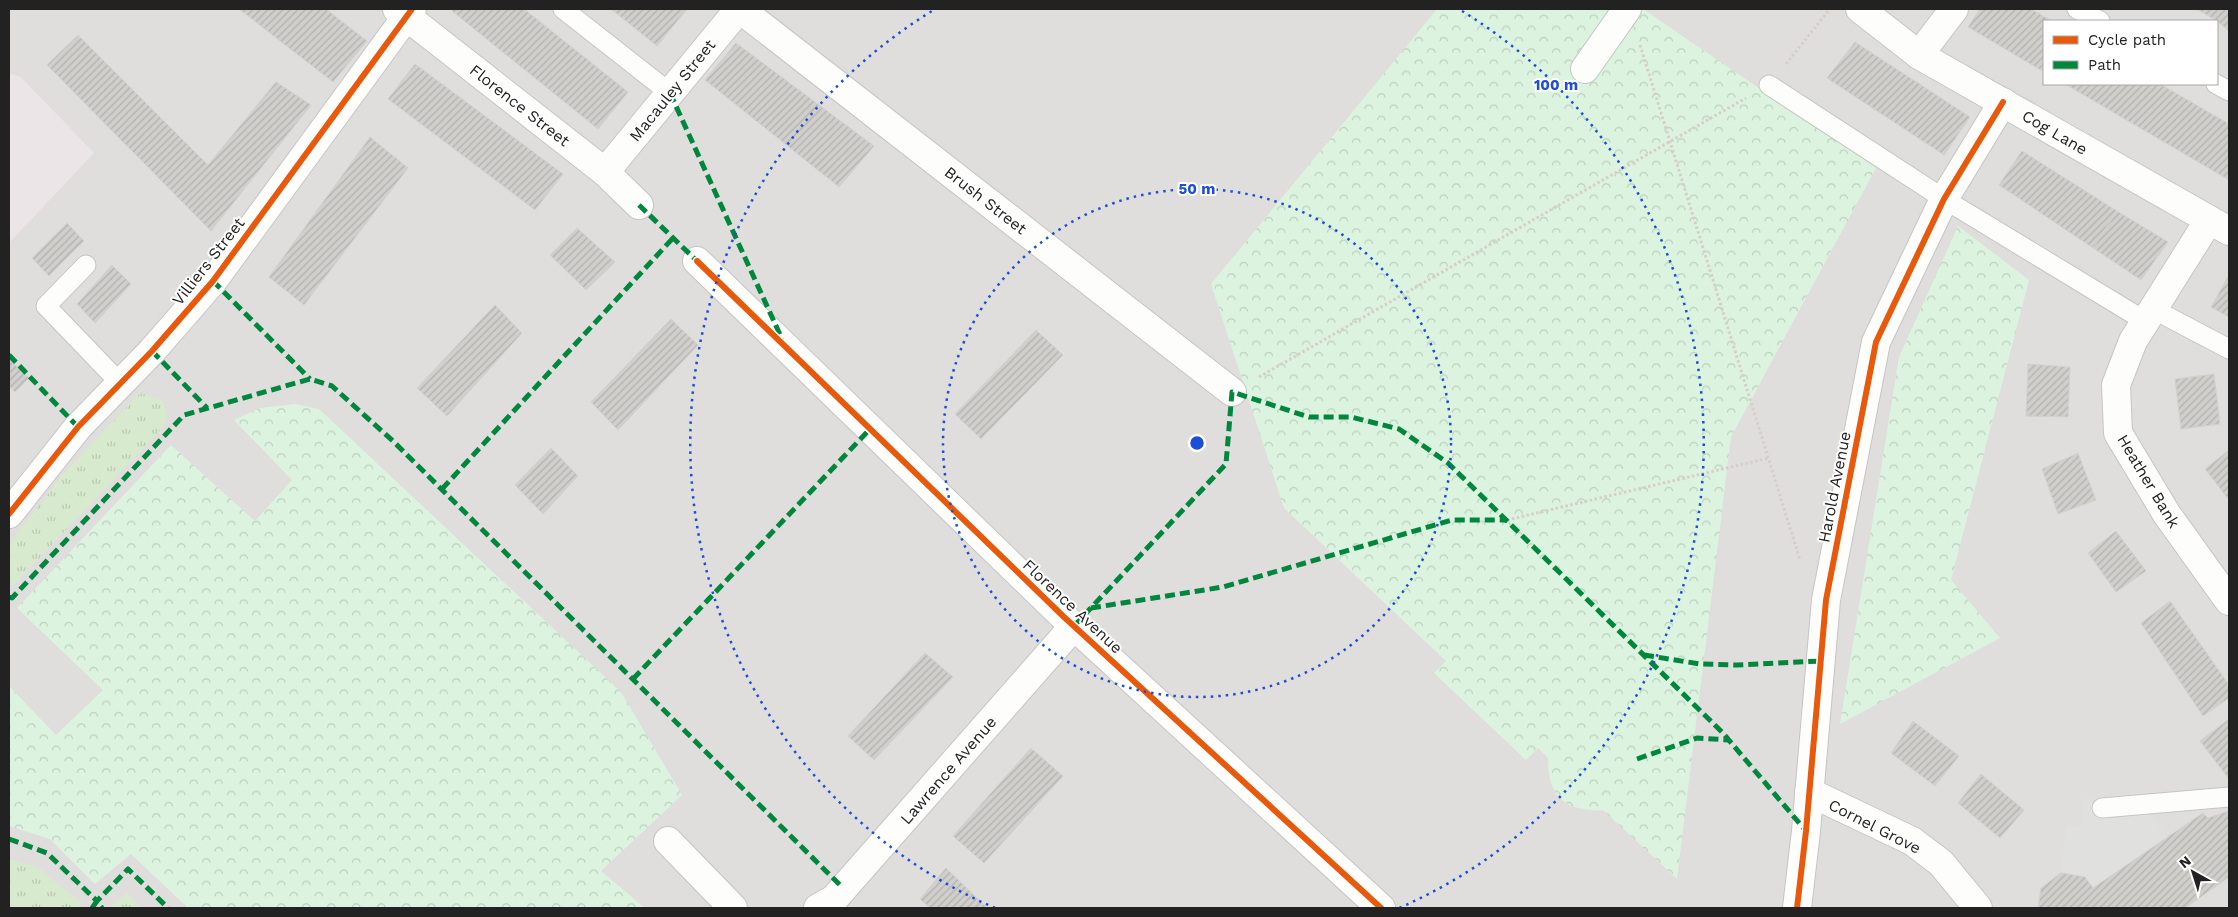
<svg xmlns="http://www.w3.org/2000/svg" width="2238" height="917" font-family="'Work Sans',sans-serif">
  <defs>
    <pattern id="grass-tufts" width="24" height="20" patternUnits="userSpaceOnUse" patternTransform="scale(1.25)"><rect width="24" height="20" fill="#d8eacd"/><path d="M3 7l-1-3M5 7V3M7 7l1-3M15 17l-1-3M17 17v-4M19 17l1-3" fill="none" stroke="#b9c8b0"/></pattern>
    <pattern id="park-crowns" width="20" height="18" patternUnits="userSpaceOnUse" patternTransform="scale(1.25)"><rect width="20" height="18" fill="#dcf3df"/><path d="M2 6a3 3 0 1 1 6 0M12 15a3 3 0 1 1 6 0" fill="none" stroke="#bcd0bf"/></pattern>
    <pattern id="building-hatch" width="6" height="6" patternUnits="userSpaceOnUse" patternTransform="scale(1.25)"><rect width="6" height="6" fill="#d0cfcc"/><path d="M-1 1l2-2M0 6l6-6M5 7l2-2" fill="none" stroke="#b2b1af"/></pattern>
  </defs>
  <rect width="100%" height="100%" fill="#efefeb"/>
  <path fill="#dfdedc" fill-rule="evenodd" d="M9,9h2220v899h-2220zM2044,21h173v63h-173z"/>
  <polygon fill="#ece5e8" points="9,73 21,77 94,153 9,243"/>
  <g fill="url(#grass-tufts)">
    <polygon points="140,393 162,400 167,415 163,427 12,587 9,584 9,549 13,539 64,473"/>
    <polygon points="9,860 37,867 82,903 79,908 10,908"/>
    <polygon points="126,893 142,908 110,908 110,907"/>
  </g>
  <g fill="url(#park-crowns)">
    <path d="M1437,9h206l233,159 -145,269 -54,442 -74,-69c-5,1 -13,0 -19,-1 -29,-4 -36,-25 -36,-51l-10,-10 -12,12 -92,-87 12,-12 -162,-153 -73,-224z"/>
    <polygon points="1958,226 2029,280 1951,580 2000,638 1840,724 1899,357"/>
    <polygon points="295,404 319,409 621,692 682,795 601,871 645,908 188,908 131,854 95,884 50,839 9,826 9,686 56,735 103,690 17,608 171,445 255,521 292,480 234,420 260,408"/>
  </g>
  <polygon fill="#e0e0de" points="2151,791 2150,814 2167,837 2093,888 2085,877 2061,873 2066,828 2083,824 2083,799"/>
  <g fill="url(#building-hatch)" stroke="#d2d1cd">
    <polygon points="239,9 326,9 367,41 333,82"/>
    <polygon points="453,9 524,9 628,92 598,129 452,11"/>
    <polygon points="611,9 687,9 657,46"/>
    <polygon points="1980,9 2031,9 2052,21 2044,21 2044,72 1968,27"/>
    <polygon points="2197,9 2229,9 2229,31 2217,21"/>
    <polygon points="78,35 208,165 276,82 311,105 211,231 47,65"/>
    <polygon points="1855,42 1970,117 1944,155 1827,78"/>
    <polygon points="736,43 874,146 839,187 705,80"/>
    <polygon points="415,64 563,174 535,210 388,99"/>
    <polygon points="2065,84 2160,84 2229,124 2229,180"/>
    <polygon points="370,137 408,168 304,305 269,277"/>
    <polygon points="2022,151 2117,211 2093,248 1999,185"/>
    <polygon points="2117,211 2168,242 2141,280 2093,248"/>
    <polygon points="67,223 84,241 49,276 32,258"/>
    <polygon points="577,228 615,262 586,290 550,255"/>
    <polygon points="112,265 131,284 95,323 77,304"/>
    <polygon points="2229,275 2229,317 2211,307"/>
    <polygon points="495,305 522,333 447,416 417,388"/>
    <polygon points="671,319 698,345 618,430 591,402"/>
    <polygon points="1036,330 1063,355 981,439 955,414"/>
    <polygon points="9,359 29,378 15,392 9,386"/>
    <polygon points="2028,364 2070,367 2068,417 2026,416"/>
    <polygon points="2214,374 2220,424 2181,429 2175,379"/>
    <polygon points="551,448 578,476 543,514 515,485"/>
    <polygon points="2229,450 2229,500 2205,469"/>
    <polygon points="2078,453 2096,500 2058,514 2042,469"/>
    <polygon points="2116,531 2146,571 2116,592 2088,553"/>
    <polygon points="2170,601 2229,685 2229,698 2203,716 2141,623"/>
    <polygon points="925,653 953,677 874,760 848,736"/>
    <polygon points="2229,719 2229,779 2200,741"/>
    <polygon points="1913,721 1959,756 1935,786 1891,753"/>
    <polygon points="1031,748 1063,776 984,863 953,836"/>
    <polygon points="1981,774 2024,810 2000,838 1958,803"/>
    <polygon points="2229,811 2229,877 2185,908 2038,908 2041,888 2061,873 2085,877 2093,888 2203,813 2208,818"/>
    <polygon points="946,868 986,907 984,908 930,908 920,899"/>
  </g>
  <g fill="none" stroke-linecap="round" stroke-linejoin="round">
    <defs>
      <g id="service">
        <polyline points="563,9 670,93"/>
        <polyline points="2077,9 2100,21"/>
        <polyline points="2216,84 2229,91"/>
        <polyline points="1769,85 1944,199 2145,321"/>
        <polyline points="86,265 46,306 121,384"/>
        <polyline points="2153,309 2229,349"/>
        <polyline points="2102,808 2229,797"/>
      </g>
      <g id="minor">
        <polyline points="397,9 605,172 639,205"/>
        <polyline points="740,9 1232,392"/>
        <polyline points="1919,55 1954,9"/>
        <polyline points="1585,69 1627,9"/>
        <polyline points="605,172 739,9"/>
        <polyline points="2209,220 2133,341 2116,385 2118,433 2166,513 2229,601"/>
        <polyline points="697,261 1064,617 1381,908"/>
        <polyline points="9,514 78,427 152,351 213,281 412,9"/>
        <polyline points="1809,792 1912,841 1941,863 1978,908"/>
        <polyline points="668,841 733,908"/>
        <polyline points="818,908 834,899 1074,626"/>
        <polyline points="1797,908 1806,831 1826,600 1876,342 1944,199 2003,102"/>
      </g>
      <polyline id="tertiary" points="1860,9 1919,55 2229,231"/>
    </defs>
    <use href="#service" stroke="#c5c5c3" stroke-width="21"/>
    <use href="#minor" stroke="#c5c5c3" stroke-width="30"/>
    <use href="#tertiary" stroke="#c5c5c3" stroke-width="30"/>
    <g stroke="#d6cecb" stroke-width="3" stroke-dasharray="2.5 2.5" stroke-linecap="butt">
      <polyline points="1640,45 1800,560"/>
      <polyline points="1786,64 1829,10"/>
      <polyline points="1259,377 1746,98"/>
      <polyline points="1507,520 1769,458"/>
    </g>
    <use href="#service" stroke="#fdfdfc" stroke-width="19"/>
    <use href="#minor" stroke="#fdfdfc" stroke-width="28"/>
    <use href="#tertiary" stroke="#fdfdfc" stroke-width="28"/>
    <g stroke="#00873e" stroke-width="5" stroke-dasharray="10 5" stroke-linecap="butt">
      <polyline points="670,93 782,339"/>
      <polyline points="639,205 697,261"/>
      <polyline points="213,281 310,379"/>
      <polyline points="152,351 207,408"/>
      <polyline points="9,355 78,427"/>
      <polyline points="442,489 673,238"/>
      <polyline points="9,597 12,598 184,415 310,379 332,386 394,442 843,888"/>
      <polyline points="1091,608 1223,587 1452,520 1507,520"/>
      <polyline points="1074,626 1226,464 1232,392 1309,417 1351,417 1399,429 1448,463 1722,732 1806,831"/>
      <polyline points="1644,655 1700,664 1737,665 1821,661"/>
      <polyline points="633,679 870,429"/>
      <polyline points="1637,759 1697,738 1729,740"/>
      <polyline points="9,839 47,853 97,901 128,869 168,908"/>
      <polyline points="92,908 97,901 102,908"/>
    </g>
    <defs>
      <g id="cycleway">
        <polyline points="697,261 1064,617 1381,908"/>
        <polyline points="9,514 78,427 152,351 213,281 412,9"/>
        <polyline points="1797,908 1806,831 1826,600 1876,342 1944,199 2003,102"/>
      </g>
    </defs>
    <use href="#cycleway" stroke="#fff" stroke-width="9"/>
    <use href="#cycleway" stroke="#e8590c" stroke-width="6"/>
  </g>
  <g fill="none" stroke="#1d4ed8" stroke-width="2.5" stroke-dasharray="2.5 5">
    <circle cx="1197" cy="443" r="254"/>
    <path d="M995 908A507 507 0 0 1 932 11M1462 11A507 507 0 0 1 1399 908"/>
  </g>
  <g text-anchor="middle" stroke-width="4" stroke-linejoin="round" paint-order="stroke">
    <g font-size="16" fill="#222" stroke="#fff">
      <text transform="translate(672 90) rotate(-51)" y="6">Macauley Street</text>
      <text transform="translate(520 105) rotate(38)" y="6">Florence Street</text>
      <text transform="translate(2055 132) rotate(30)" y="6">Cog Lane</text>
      <text transform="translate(986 200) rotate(38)" y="6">Brush Street</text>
      <text transform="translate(208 261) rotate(-52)" y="6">Villiers Street</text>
      <text transform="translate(2149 481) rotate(59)" y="6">Heather Bank</text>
      <text transform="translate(1834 487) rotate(-79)" y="6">Harold Avenue</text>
      <text transform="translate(1073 606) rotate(43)" y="6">Florence Avenue</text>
      <text transform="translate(948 770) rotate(-49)" y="6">Lawrence Avenue</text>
      <text transform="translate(1875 826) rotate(27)" y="6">Cornel Grove</text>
    </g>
  </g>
  <circle cx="1197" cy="443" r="8" fill="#1d4ed8" stroke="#fff" stroke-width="2.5"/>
  <g font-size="15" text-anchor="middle" font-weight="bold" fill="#1d4ed8" stroke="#fff" stroke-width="4" stroke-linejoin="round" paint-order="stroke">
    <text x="1556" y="90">100 m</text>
    <text x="1197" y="194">50 m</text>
  </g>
  <rect width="2238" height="917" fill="none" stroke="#222222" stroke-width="20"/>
  <rect x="2043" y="20" width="175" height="65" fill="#ffffff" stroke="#a7a7a7"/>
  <rect x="2053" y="36" width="25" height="8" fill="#e8590c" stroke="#a7a7a7"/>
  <text x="2088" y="45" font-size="15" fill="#222222">Cycle path</text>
  <rect x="2053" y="61" width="25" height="8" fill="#00873e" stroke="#a7a7a7"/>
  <text x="2088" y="70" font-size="15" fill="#222222">Path</text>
  <g transform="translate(2193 872) rotate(321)" stroke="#ffffff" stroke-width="4" paint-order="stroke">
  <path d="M0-4L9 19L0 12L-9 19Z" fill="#222222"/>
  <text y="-8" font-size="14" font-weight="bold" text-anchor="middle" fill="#222222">N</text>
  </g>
</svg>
